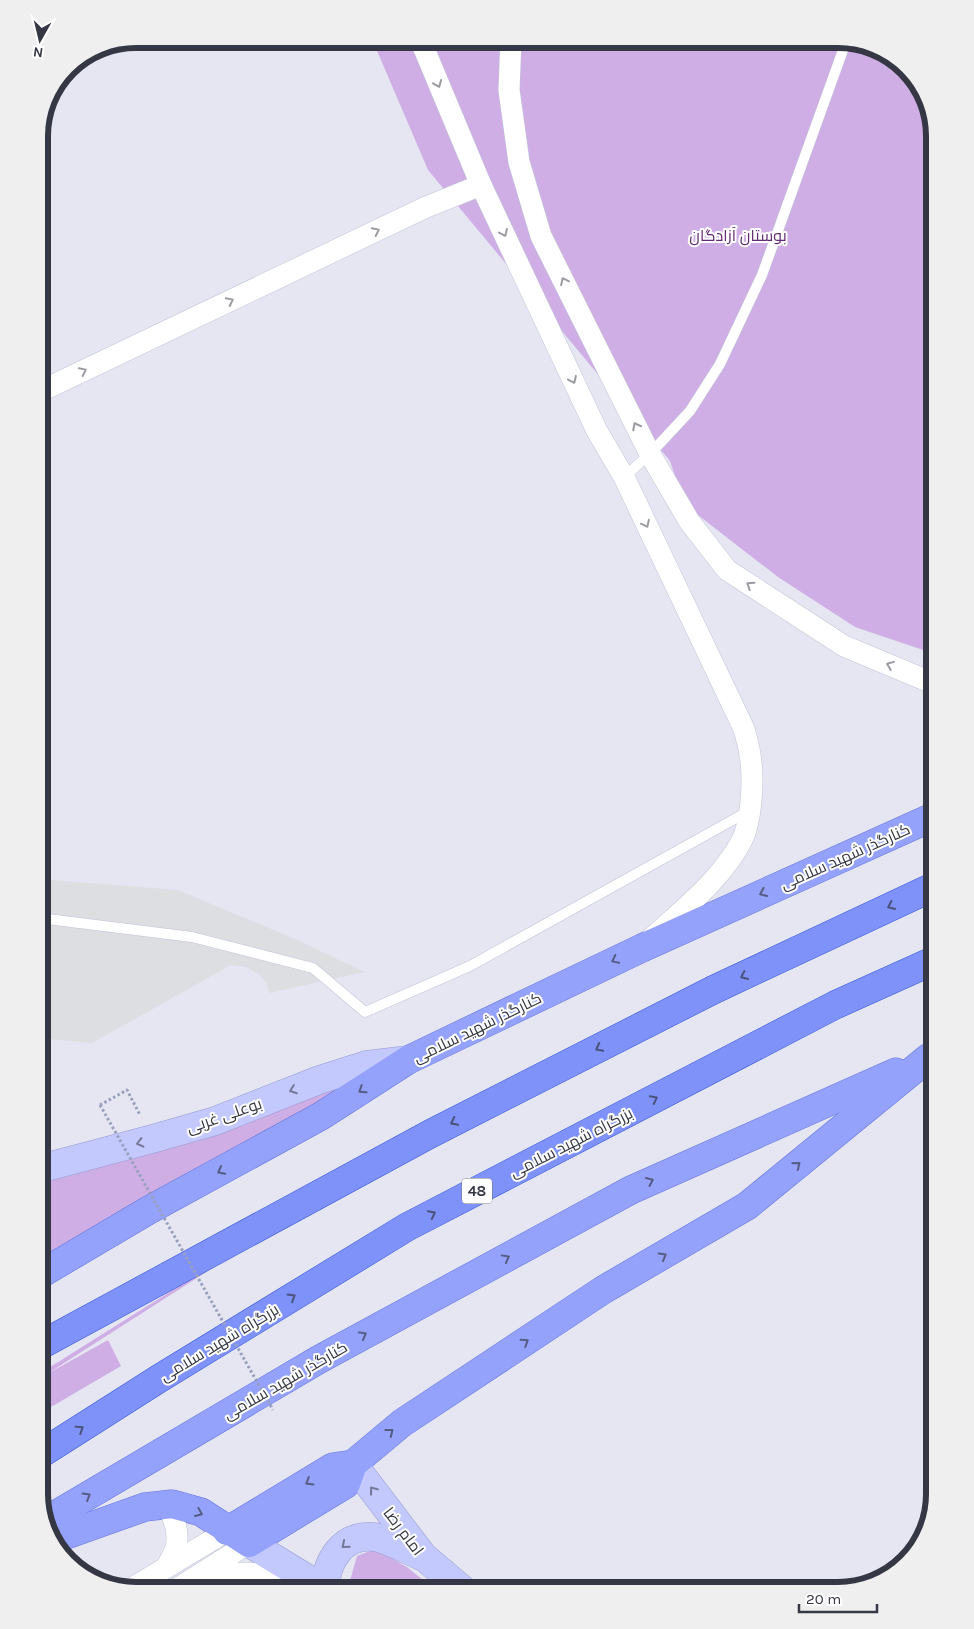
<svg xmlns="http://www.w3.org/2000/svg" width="974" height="1629" font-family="Karla,Cairo,sans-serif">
  <rect width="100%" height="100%" fill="#e5e6f2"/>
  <g fill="#cfaee5">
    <polygon points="372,39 845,39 893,55 925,93 935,135 935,654 855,627 778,577 685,505 670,461 428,170"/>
    <polygon points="366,1075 39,1265 39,1184 135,1156"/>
    <polygon points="453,1114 47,1374 108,1340 121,1366 39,1414 39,1374"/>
    <polygon points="375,1549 407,1567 435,1590 354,1590 349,1584 357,1556"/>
  </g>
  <polygon fill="#dddee2" points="39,879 178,890 295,939 365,972 269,993 267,984 259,974 246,967 231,965 92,1043 39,1038"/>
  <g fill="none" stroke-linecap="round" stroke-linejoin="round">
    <defs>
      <g id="service">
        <polyline points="624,477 650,454 690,411 720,364 762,275 847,39"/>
        <polyline points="39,918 192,937 313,968 365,1012 470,966 749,811"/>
      </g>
      <g id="minor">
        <path d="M420,39l61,146 116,246 27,46 120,252c2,8 5,17 6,26 4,22 2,67 -9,87 -21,39 -59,68 -91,98"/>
        <polyline points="511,39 509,90 519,162 541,236 650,454 689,521 727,570 844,646 935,684"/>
        <polyline points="39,392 424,208 481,185"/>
        <path d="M166,1505c9,12 13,28 10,43 -2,7 -7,13 -9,19"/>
        <polyline points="191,1580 225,1573 276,1574 300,1577"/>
        <polyline points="129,1590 227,1531"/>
        <polyline points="175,1590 249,1543"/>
      </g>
      <g id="secondary">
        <polyline points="39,1169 152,1139 215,1121 319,1080 366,1065 408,1060"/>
        <polyline points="353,1464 423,1556 463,1590"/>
        <polyline points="249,1543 326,1590"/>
        <path d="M325,1590c1,-29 17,-56 49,-53 11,1 35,14 47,19"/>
      </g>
      <g id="primary">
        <polyline points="39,1275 149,1210 321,1116 408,1060 642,948 935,816"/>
        <polyline points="45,1521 318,1360 631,1190 896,1072"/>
        <polyline points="227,1531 333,1467 353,1464"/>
        <polyline points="52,1540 145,1507 172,1504 201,1512 249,1543 346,1484 353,1464 402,1423 603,1290 747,1206 928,1058"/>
      </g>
      <g id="trunk">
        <polyline points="39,1346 430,1134 713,990 935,886"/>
        <polyline points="39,1455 160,1378 407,1227 835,1005 935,960"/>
      </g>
    </defs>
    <use href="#service" stroke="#c1c5d8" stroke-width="11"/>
    <use href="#minor" stroke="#c1c5d8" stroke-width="22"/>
    <use href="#secondary" stroke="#969bd1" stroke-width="29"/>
    <use href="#primary" stroke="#6577df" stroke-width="29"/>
    <use href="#trunk" stroke="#385ad8" stroke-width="29"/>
    <polyline stroke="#99a0be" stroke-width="3" stroke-dasharray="2.5 2.5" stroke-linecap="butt" points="100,1105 127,1090 140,1115"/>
    <use href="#service" stroke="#fff" stroke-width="10"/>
    <use href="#minor" stroke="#fff" stroke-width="21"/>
    <use href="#secondary" stroke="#c3c8fd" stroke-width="28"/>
    <use href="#primary" stroke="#94a2fb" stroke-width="28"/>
    <use href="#trunk" stroke="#7e92fa" stroke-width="28"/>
    <polyline stroke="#99a0be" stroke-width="3" stroke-dasharray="2.5 2.5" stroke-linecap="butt" points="100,1105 273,1410"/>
  </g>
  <defs><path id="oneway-chevron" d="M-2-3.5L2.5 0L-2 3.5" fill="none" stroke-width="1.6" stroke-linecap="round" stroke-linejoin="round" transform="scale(1.25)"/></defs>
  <g stroke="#9a9ca2">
    <use href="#oneway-chevron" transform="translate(438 84) rotate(68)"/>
    <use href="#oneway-chevron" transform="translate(376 231) rotate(-26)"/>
    <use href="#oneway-chevron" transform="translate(504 233) rotate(65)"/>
    <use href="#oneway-chevron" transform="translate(564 281) rotate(-116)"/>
    <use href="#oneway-chevron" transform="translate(230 301) rotate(-26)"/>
    <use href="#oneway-chevron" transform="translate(83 371) rotate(-26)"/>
    <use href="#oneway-chevron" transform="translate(573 380) rotate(65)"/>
    <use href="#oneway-chevron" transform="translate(636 426) rotate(-117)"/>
    <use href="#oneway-chevron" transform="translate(646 524) rotate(64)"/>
    <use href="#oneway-chevron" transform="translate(750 585) rotate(-147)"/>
    <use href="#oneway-chevron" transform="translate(890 665) rotate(-158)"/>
  </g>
  <g stroke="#565d84">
    <use href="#oneway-chevron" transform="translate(763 893) rotate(156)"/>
    <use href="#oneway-chevron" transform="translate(615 960) rotate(154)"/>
    <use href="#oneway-chevron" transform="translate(362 1090) rotate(147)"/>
    <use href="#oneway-chevron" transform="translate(797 1165) rotate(-39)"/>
    <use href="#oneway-chevron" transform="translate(221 1171) rotate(152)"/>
    <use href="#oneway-chevron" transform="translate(650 1181) rotate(-24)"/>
    <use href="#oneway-chevron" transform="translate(663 1256) rotate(-30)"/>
    <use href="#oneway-chevron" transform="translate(506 1258) rotate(-29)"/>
    <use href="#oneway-chevron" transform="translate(363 1335) rotate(-29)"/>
    <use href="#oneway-chevron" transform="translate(525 1342) rotate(-33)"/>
    <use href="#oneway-chevron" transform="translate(390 1432) rotate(-38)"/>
    <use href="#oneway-chevron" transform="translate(309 1482) rotate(149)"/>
    <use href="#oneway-chevron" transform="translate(87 1496) rotate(-31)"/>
    <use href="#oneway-chevron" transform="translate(199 1513) rotate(23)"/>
  </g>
  <g stroke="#4b537b">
    <use href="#oneway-chevron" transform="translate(891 906) rotate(155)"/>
    <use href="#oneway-chevron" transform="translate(744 976) rotate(155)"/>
    <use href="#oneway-chevron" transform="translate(599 1048) rotate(153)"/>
    <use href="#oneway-chevron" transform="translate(654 1099) rotate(-27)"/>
    <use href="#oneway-chevron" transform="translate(454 1122) rotate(153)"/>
    <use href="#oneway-chevron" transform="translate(432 1214) rotate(-27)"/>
    <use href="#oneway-chevron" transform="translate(292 1297) rotate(-31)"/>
    <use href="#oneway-chevron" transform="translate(80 1429) rotate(-33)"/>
  </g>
  <g stroke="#757997">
    <use href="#oneway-chevron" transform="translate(293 1090) rotate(160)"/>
    <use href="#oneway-chevron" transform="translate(140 1143) rotate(166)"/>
    <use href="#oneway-chevron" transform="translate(373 1490) rotate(-127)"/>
    <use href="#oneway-chevron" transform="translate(345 1545) rotate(140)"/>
  </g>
  <g text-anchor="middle" stroke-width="4" stroke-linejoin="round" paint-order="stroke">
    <rect fill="#fff" stroke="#72747c" stroke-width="1" x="462" y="1178.5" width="30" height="25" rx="4"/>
    <g font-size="15" font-weight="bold" fill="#353844">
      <text x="477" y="1196">48</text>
    </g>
    <g font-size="16" fill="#632a73" stroke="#fff">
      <text x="738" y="241">بوستان آزادگان</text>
    </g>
    <g font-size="16" fill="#353844" stroke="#fff">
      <text transform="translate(845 856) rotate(-24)" y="6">کنارگذر شهید سلامی</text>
      <text transform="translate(477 1027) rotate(-26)" y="6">کنارگذر شهید سلامی</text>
      <text transform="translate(224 1115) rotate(-19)" y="6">بوعلی غربی</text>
      <text transform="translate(571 1142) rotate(-27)" y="6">بزرگراه شهید سلامی</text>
      <text transform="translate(219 1342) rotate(-31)" y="6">بزرگراه شهید سلامی</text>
      <text transform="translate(285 1380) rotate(-30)" y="6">کنارگذر شهید سلامی</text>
      <text transform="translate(404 1531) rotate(53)" y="6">امام رضا</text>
    </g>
  </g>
  <path d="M0 0H974V1629H0ZM136 48H838A88 88 0 0 1 926 136V1494A88 88 0 0 1 838 1582H136A88 88 0 0 1 48 1494V136A88 88 0 0 1 136 48Z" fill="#efeff0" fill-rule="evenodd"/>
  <path fill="none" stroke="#353844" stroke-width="6" d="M136 48H838A88 88 0 0 1 926 136V1494A88 88 0 0 1 838 1582H136A88 88 0 0 1 48 1494V136A88 88 0 0 1 136 48Z"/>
  <g transform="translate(40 40) rotate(188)" stroke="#ffffff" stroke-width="4" paint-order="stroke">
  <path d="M0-4L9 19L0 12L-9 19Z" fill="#353844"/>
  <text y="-8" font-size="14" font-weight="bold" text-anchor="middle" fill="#353844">N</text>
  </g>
  <path d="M799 1604v8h78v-8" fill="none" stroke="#353844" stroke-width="2.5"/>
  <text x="806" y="1604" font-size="15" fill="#353844" stroke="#ffffff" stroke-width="4" paint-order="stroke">20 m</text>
</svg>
